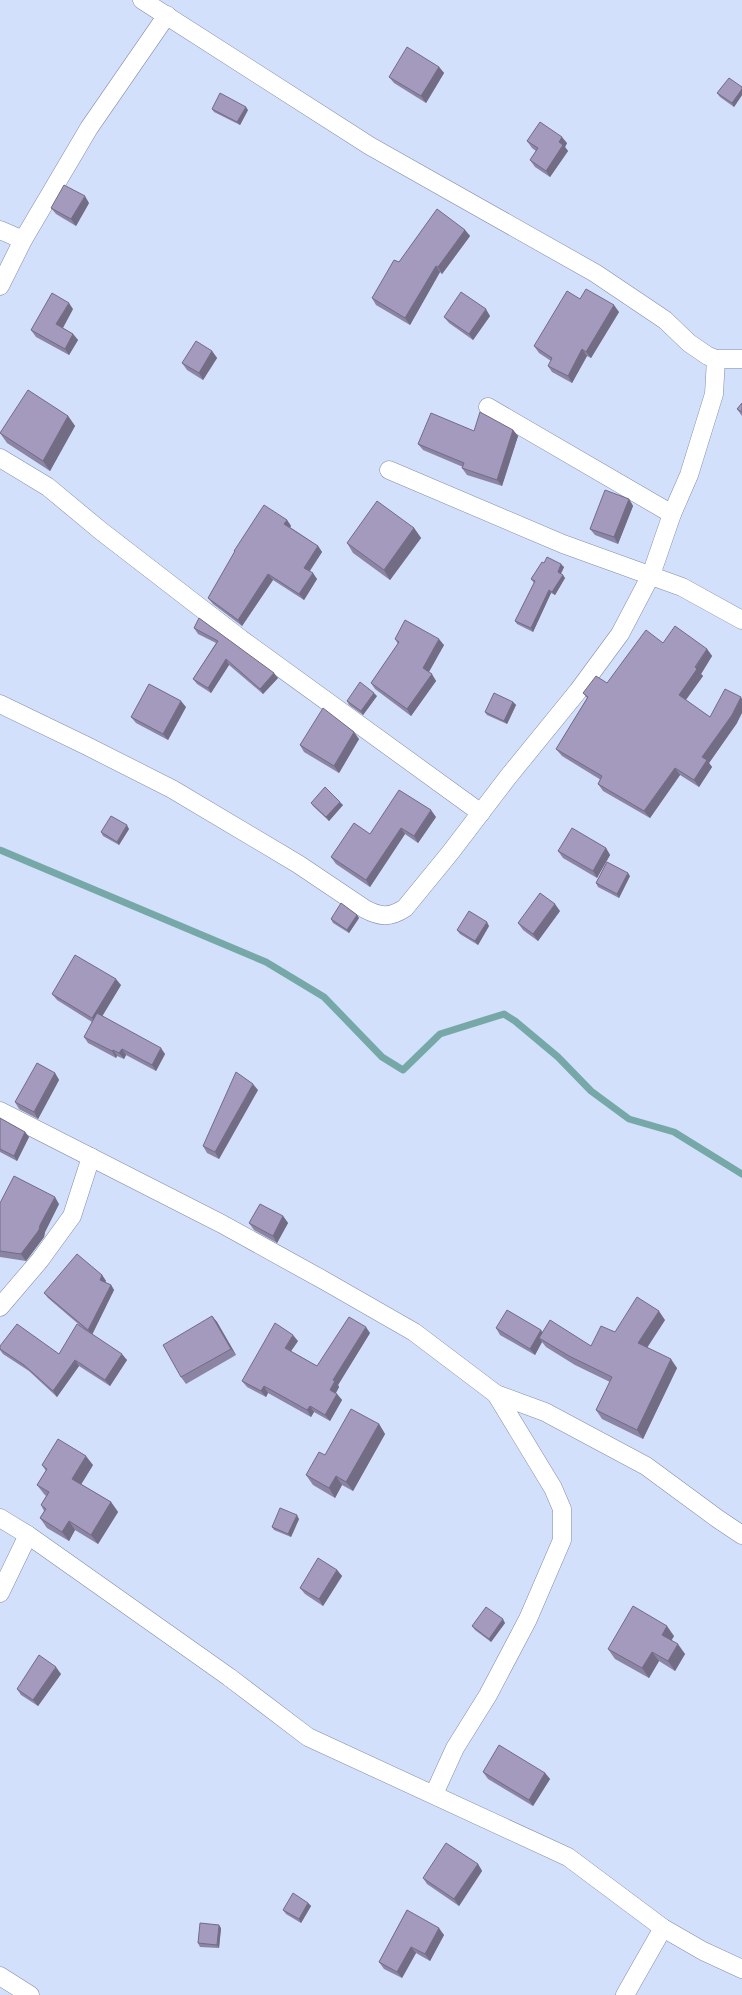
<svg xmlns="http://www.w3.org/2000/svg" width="742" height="1995" font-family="Signika,sans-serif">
  <rect width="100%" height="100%" fill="#d2e0fb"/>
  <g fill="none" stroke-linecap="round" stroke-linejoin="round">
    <polyline stroke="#76a8a8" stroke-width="7" points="0,850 266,962 324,997 382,1057 403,1070 440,1034 504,1014 515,1021 558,1057 591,1091 629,1119 674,1132 742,1174"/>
    <defs>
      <g id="minor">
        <polyline points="142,0 370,146 595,273 665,320 689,343 708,356 716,359 742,359"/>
        <polyline points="0,230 23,240"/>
        <polyline points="0,286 23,240 89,128 167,15"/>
        <polyline points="488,407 672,514"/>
        <polyline points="0,458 48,487 101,531 241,639 481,813"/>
        <polyline points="389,470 563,544 682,587 742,620"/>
        <path d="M0,704l87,42 85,43 126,75 67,45c15,8 25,9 40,-1l45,-55 58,-76 70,-86 42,-57 31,-59 21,-61 17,-39 25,-81 2,-35"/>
        <polyline points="0,1111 222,1224 325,1281 414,1332 496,1394 545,1412 646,1466 718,1519 742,1535"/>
        <polyline points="0,1307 40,1260 72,1216 91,1157"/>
        <polyline points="0,1518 28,1535 229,1677 308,1737 568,1857 663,1928 703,1951 742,1969"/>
        <polyline points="0,1593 28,1535"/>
        <polyline points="434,1794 455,1748 488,1695 528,1619 562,1540 562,1509 553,1488 496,1394"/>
        <polyline points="0,1976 30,1995"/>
        <polyline points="625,1995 663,1928"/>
      </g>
    </defs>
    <use href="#minor" stroke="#818ea7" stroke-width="19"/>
    <use href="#minor" stroke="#fff" stroke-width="18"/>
  </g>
  <g fill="#8c84a3">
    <polygon points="439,67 444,73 426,103 394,83 389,77"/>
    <polygon points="742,87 742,95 734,107 720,97 717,93"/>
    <polygon points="212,109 248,110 240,125 214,112"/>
    <polygon points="527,141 567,143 565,147 568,151 550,177 535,167 530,160 536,151 532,148"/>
    <polygon points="89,203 76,226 56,214 51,208"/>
    <polygon points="465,230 470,236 442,274 440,272 410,325 376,305 372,298 399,262"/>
    <polygon points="580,299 619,312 591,358 587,356 572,383 552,372 548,366 551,361 539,353 534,346"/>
    <polygon points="73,309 63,328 73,334 78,340 69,355 36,337 31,330"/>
    <polygon points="490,316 473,340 449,323 444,317"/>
    <polygon points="212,351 217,358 203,380 187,370 182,363"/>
    <polygon points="742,403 742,416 737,409"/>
    <polygon points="68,416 75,426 50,471 7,443 0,433"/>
    <polygon points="513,430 518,436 502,486 467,475 462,468 463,467 423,450 418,444 474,431"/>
    <polygon points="629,499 633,506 618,544 595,535 590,529"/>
    <polygon points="287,520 291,526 290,527 318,546 322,552 310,571 317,579 304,600 273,580 242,626 213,604 208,598 235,552 234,551"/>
    <polygon points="414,528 421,538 390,580 353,553 347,543"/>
    <polygon points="544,563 564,567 561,574 565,578 555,595 551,593 533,632 517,624 515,621 534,583 531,579"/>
    <polygon points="199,618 278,678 263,694 229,665 211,693 197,684 193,679 216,643 198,634 194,628"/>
    <polygon points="395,639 444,645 429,672 436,681 411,716 375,689 371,683 398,644"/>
    <polygon points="663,643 707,649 712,656 701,674 703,676 686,700 710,717 737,723 709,763 712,767 699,787 680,775 650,818 603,791 598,784 601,780 562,756 556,749 587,698 583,693 607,683"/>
    <polygon points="377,696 363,715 349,705 347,701"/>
    <polygon points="513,702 516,705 507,724 487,715 485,712"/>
    <polygon points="186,707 168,740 136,723 131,717"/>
    <polygon points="359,739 339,773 304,752 300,745"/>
    <polygon points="311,803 343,805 329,821 313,806"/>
    <polygon points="436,817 418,843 405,834 370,887 336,864 331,857 370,834"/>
    <polygon points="129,829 119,845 103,836 101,832"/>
    <polygon points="606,848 610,855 597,878 563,858 558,851"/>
    <polygon points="630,876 619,898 598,887 596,883"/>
    <polygon points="560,911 538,941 523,930 518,923"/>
    <polygon points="357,915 359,918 349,933 333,923 331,919"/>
    <polygon points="489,926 478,945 460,934 457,930"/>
    <polygon points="121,985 102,1016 165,1054 156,1071 126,1055 124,1059 117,1056 116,1058 88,1043 84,1037 92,1022 57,1000 52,994"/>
    <polygon points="55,1073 59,1080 38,1119 19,1109 15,1102"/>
    <polygon points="258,1090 219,1159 207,1153 203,1146"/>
    <polygon points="0,1118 25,1132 29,1137 17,1161 0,1152"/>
    <polygon points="0,1203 59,1204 45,1232 44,1237 26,1261 0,1257"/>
    <polygon points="283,1216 288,1223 277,1243 254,1230 249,1223"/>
    <polygon points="102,1275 106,1281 105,1282 111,1285 114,1290 92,1334 127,1360 110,1386 79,1366 57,1397 29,1371 3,1354 0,1350 0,1346 59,1354 83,1328 48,1298 44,1293"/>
    <polygon points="212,1316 217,1322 236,1355 186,1384 181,1377"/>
    <polygon points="665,1320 647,1348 677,1368 643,1439 602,1419 596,1410 610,1382 575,1365 546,1347 542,1342 535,1355 500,1335 496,1328 541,1330 542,1333 591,1346 615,1332"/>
    <polygon points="370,1333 338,1385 339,1387 336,1393 342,1400 330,1421 314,1412 311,1417 268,1393 266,1397 247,1387 242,1381 298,1341 291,1351 317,1366"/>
    <polygon points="379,1424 385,1434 353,1491 342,1485 335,1498 313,1485 306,1475 325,1455"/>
    <polygon points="42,1465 93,1465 81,1484 111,1502 118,1512 98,1544 75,1530 69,1541 47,1528 40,1518 44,1511 41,1505 46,1496 44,1494 37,1485 46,1471"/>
    <polygon points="299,1519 291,1537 274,1530 272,1527"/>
    <polygon points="337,1570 342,1576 323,1606 305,1594 300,1588"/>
    <polygon points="505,1623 491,1642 475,1630 472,1626"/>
    <polygon points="674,1636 671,1640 685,1654 675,1671 659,1661 649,1678 615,1659 608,1649"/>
    <polygon points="61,1674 38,1706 21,1695 17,1689"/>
    <polygon points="483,1772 545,1773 550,1779 533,1806 488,1779"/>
    <polygon points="478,1864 482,1871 459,1906 427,1884 423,1878"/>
    <polygon points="308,1903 311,1906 301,1923 286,1914 283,1910"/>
    <polygon points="407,1910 444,1935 430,1961 416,1953 402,1978 384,1969 379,1962"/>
    <polygon points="221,1928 219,1948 200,1947 198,1943"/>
  </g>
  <g fill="#726c85">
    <polygon points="439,67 444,73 426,103 421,96"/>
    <polygon points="742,89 742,95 734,107 732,103"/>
    <polygon points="246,107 248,110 240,125 237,122"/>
    <polygon points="562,137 567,143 565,147 568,151 550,177 546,171 559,142"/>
    <polygon points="85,196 89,203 76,226 71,219"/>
    <polygon points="465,230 470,236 442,274 438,267"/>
    <polygon points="436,266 440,272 410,325 405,318"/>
    <polygon points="69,303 73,309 61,331 56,324"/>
    <polygon points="614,305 619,312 591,358 586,352"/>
    <polygon points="486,309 490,316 473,340 469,334"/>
    <polygon points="73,334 78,340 69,355 65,349"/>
    <polygon points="582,349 587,356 572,383 568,376"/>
    <polygon points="212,351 217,358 203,380 199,373"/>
    <polygon points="68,416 75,426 50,471 43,461"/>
    <polygon points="513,430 518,436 502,486 497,480"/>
    <polygon points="629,499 633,506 618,544 614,537"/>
    <polygon points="287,520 291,526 288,530 284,524"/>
    <polygon points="414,528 421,538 390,580 384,570"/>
    <polygon points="318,546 322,552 308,573 304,568"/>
    <polygon points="561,564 564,567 560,575 558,572"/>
    <polygon points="313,573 317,579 304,600 299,594"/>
    <polygon points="268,574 273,580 242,626 238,620"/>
    <polygon points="563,575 565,578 555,595 552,592"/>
    <polygon points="549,590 551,593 533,632 531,628"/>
    <polygon points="439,639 444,645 427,675 423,668"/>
    <polygon points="707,649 712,656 701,674 703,676 684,702 679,695"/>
    <polygon points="226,659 229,665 211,693 208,688"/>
    <polygon points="274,673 278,678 263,694 260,689"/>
    <polygon points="432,674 436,681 411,716 407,709"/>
    <polygon points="374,693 377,696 363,715 361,711"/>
    <polygon points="741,697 742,699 742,713 737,723 709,763 712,767 699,787 694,780 702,757"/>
    <polygon points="181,701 186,707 168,740 163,734"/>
    <polygon points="513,702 516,705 507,724 504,721"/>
    <polygon points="354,732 359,739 339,773 334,766"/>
    <polygon points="675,768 680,775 650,818 644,811"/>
    <polygon points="340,802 343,805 329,821 326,817"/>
    <polygon points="431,810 436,817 418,843 414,836"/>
    <polygon points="127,825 129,829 119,845 117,842"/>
    <polygon points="401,828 405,834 370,887 366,880"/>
    <polygon points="606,848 610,855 597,878 593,871"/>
    <polygon points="628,873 630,876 619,898 617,894"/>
    <polygon points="555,904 560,911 538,941 533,934"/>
    <polygon points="357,915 359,918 349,933 347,930"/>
    <polygon points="487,922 489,926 478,945 475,941"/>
    <polygon points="116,979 121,985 97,1025 92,1018"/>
    <polygon points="161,1048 165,1054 156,1071 152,1065"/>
    <polygon points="122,1049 126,1055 124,1059 119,1053"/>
    <polygon points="113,1050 117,1056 116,1058 112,1051"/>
    <polygon points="55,1073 59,1080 38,1119 34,1112"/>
    <polygon points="253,1084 258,1090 219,1159 215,1152"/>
    <polygon points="25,1132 29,1137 17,1161 14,1156"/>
    <polygon points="55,1197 59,1204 45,1232 44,1237 26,1261 21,1254 40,1225"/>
    <polygon points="283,1216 288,1223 277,1243 273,1236"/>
    <polygon points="102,1275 106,1281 103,1285 100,1280"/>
    <polygon points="111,1285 114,1290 92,1335 88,1330"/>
    <polygon points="659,1311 665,1320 644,1352 638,1343"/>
    <polygon points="212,1316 217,1322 236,1355 231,1349"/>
    <polygon points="366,1327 370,1333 338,1385 339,1387 334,1396 330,1390 333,1380"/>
    <polygon points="541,1330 545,1337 539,1338 542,1342 535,1355 530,1349"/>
    <polygon points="293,1335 298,1341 289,1354 285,1348"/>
    <polygon points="122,1354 127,1360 110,1386 105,1380"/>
    <polygon points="671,1359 677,1368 643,1439 637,1430"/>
    <polygon points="75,1360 79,1366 57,1397 53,1391"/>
    <polygon points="264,1386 268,1393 266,1397 261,1391"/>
    <polygon points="337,1394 342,1400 330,1421 325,1415"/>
    <polygon points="310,1406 314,1412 311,1417 307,1410"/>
    <polygon points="379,1424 385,1434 353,1491 346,1482"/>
    <polygon points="86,1456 93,1465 79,1488 72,1479"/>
    <polygon points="336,1476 342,1485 335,1498 329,1488"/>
    <polygon points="111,1502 118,1512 98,1544 91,1535"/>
    <polygon points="297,1515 299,1519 291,1537 288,1534"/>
    <polygon points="69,1521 75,1530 69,1541 62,1532"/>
    <polygon points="337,1570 342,1576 323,1606 319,1599"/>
    <polygon points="503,1619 505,1623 491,1642 489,1639"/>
    <polygon points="667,1626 674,1636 669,1645 662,1635"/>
    <polygon points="678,1644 685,1654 675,1671 668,1661"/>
    <polygon points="652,1652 659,1661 649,1678 642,1668"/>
    <polygon points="56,1667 61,1674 38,1706 33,1700"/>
    <polygon points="545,1773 550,1779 533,1806 529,1800"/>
    <polygon points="478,1864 482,1871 459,1906 454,1899"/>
    <polygon points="308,1903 311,1906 301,1923 299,1919"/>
    <polygon points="219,1925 221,1928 219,1948 217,1945"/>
    <polygon points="439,1928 444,1935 430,1961 425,1954"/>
    <polygon points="411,1947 416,1953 402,1978 397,1972"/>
  </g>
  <g fill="#a39abe" stroke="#726c85">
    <polygon points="407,47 439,67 421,96 389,77"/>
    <polygon points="729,78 742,87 742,89 732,103 717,93"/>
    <polygon points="220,93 246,107 237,122 212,109"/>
    <polygon points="540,122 562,137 559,142 563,145 546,171 530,160 538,148 527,141"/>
    <polygon points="64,185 85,196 71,219 51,208"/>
    <polygon points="437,209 465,230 438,267 436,266 405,318 372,298 394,260 399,262"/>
    <polygon points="586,289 614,305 586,352 582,349 568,376 548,366 552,358 534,346 567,291 580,299"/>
    <polygon points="461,292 486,309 469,334 444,317"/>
    <polygon points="52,293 69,303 56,324 73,334 65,349 31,330"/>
    <polygon points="196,341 212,351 199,373 182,363"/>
    <polygon points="28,390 68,416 43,461 0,433"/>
    <polygon points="742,403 742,412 737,409"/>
    <polygon points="480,412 513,430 497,480 462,468 464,463 418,444 431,413 474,431"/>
    <polygon points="605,490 629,499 614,537 590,529"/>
    <polygon points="377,501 414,528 384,570 347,543"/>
    <polygon points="264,505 287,520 284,524 318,546 304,568 313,573 299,594 268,574 238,620 208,598 235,551 234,551"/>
    <polygon points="547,557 561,564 558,572 563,575 552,592 549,590 531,628 515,621 535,581 531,579 542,562 544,563"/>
    <polygon points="199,618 274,673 260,689 226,659 208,688 193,679 218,641 194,628"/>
    <polygon points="405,620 439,639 423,668 432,674 407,709 371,683 399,642 395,639"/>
    <polygon points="675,626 707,649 695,667 697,669 679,695 710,717 725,689 741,697 732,715 702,757 707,760 694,780 675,768 644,811 598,784 602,776 556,749 588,697 583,693 596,676 607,683 646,630 663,643"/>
    <polygon points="360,682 374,693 361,711 347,701"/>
    <polygon points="149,684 181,701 163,734 131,717"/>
    <polygon points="494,693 513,702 504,721 485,712"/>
    <polygon points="323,708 354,732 334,766 300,745"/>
    <polygon points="325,787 340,802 326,817 311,803"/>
    <polygon points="399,790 431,810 414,836 401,828 366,880 331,857 354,823 370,834"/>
    <polygon points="111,816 127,825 117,842 101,832"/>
    <polygon points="572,828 606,848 593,871 558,851"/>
    <polygon points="607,862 628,873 617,894 596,883"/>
    <polygon points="540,893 555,904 533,934 518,923"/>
    <polygon points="341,903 357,915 347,930 331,919"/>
    <polygon points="469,911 487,922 475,941 457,930"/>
    <polygon points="75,955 116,979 92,1018 52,994"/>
    <polygon points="97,1013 161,1048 152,1065 122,1049 119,1053 113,1050 112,1051 84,1037"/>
    <polygon points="37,1063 55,1073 34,1112 15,1102"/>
    <polygon points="236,1072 253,1084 215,1152 203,1146"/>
    <polygon points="0,1118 25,1132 14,1156 0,1149"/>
    <polygon points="14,1176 55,1197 40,1225 39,1230 21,1254 0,1251 0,1203"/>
    <polygon points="260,1204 283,1216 273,1236 249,1223"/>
    <polygon points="77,1254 102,1275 100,1280 111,1285 88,1330 44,1293"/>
    <polygon points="637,1297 659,1311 638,1343 671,1359 637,1430 596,1410 612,1377 569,1356 539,1338 550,1320 591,1346 601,1326 615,1332"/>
    <polygon points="507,1310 541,1330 530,1349 496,1328"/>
    <polygon points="212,1316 231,1349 181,1377 163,1345"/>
    <polygon points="349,1317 366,1327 333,1380 335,1381 330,1390 337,1394 325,1415 310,1406 307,1410 264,1386 261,1391 242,1381 275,1323 293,1335 285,1348 317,1366"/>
    <polygon points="17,1324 59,1354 77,1324 122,1354 105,1380 75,1360 53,1391 24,1365 0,1349 0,1346"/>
    <polygon points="351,1409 379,1424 346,1482 336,1476 329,1488 306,1475 319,1452 325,1455"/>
    <polygon points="58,1439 86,1456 72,1479 111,1502 91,1535 69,1521 62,1532 40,1518 46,1509 41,1505 49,1492 37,1485 47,1469 42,1465"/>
    <polygon points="280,1508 297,1515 288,1534 272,1527"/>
    <polygon points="318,1558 337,1570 319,1599 300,1588"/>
    <polygon points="633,1606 667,1626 662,1635 678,1644 668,1661 652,1652 642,1668 608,1649"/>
    <polygon points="486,1607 503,1619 489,1639 472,1626"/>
    <polygon points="39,1655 56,1667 33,1700 17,1689"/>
    <polygon points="499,1745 545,1773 529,1800 483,1772"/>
    <polygon points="446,1843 478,1864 454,1899 423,1878"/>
    <polygon points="293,1893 308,1903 299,1919 283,1910"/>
    <polygon points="407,1910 439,1928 425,1954 411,1947 397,1972 379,1962"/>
    <polygon points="200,1923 219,1925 217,1945 198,1943"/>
  </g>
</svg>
